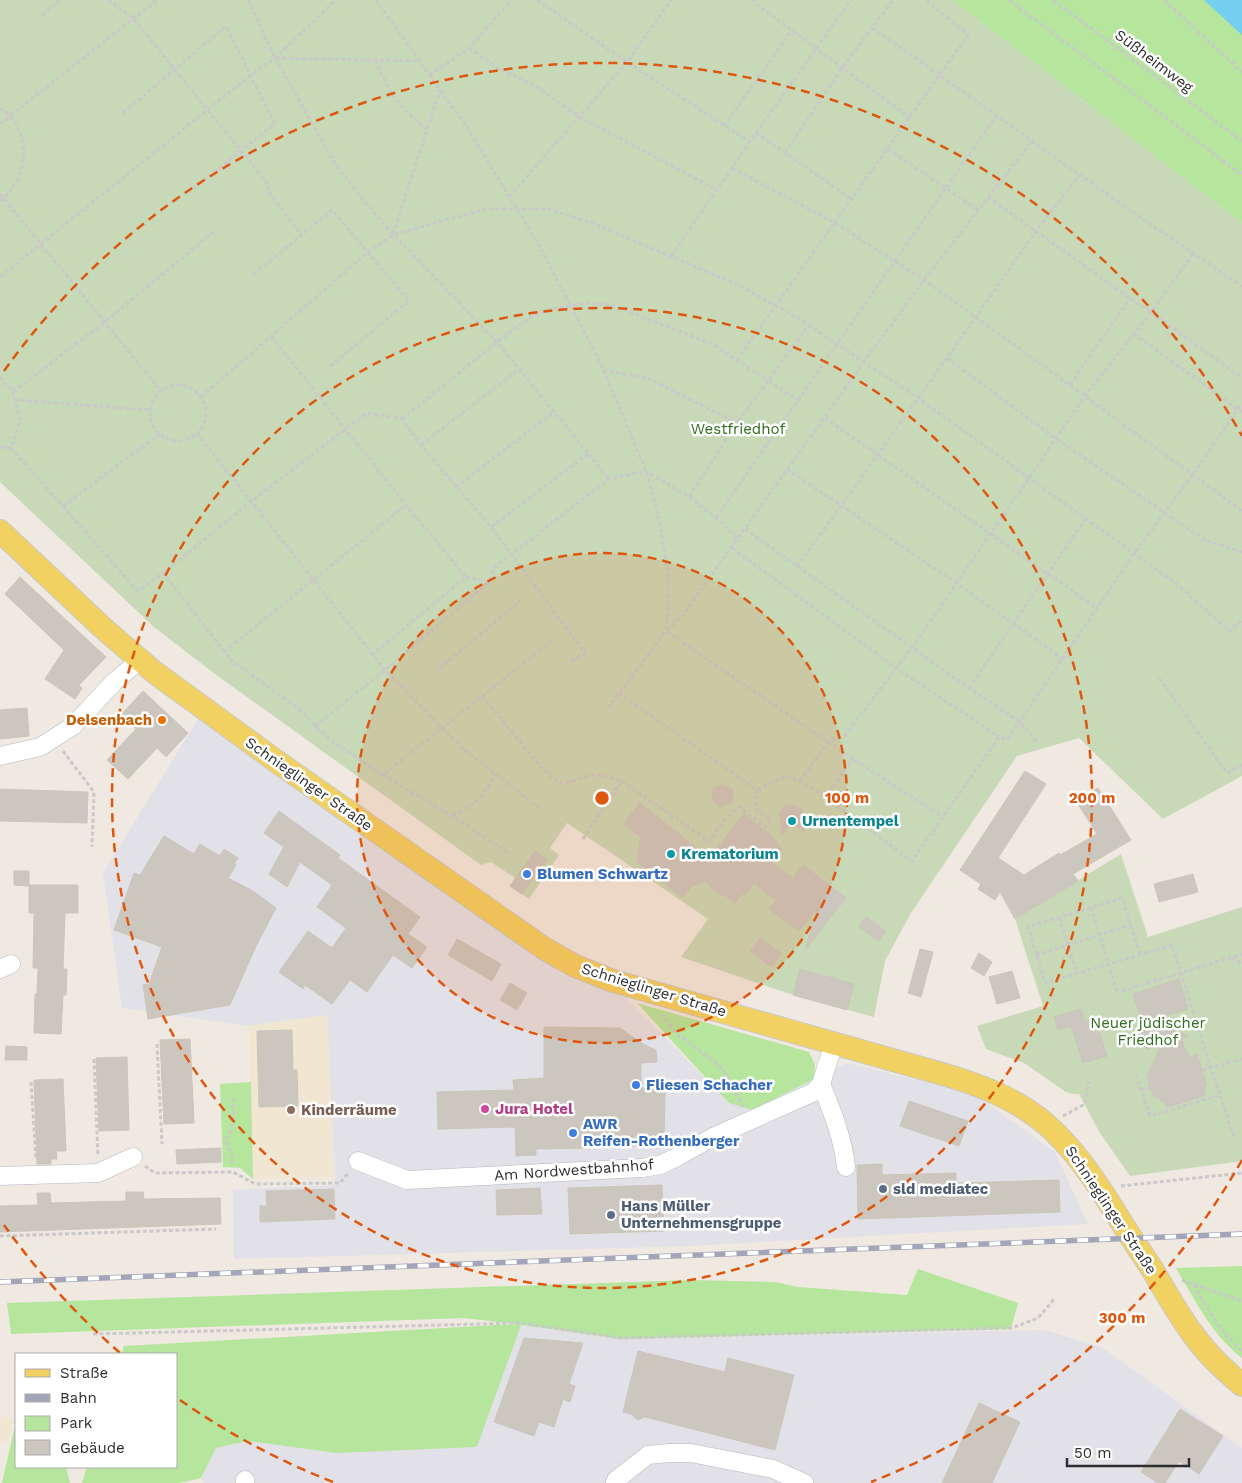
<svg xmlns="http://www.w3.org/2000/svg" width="1242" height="1483" font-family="'Work Sans',sans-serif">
  <rect width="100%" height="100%" fill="#efe9e1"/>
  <g fill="#e3e1e8">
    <polygon points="198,719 565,976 627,998 729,1103 752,1110 847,1063 974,1094 1055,1152 1088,1224 690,1246 234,1259 233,1190 335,1185 327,1015 249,1026 122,1008 103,873"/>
    <polygon points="520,1325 620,1339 1045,1330 1103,1348 1242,1448 1242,1483 204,1483 201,1478 216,1448 248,1441 336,1453 478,1444"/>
  </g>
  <g fill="#f0e6d1">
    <polygon points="327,1015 334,1177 253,1179 249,1026"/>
    <polygon points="0,1416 14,1419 8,1443 0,1442"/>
  </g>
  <g fill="#b6e59e">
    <polygon points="953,0 1242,0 1242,223"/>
    <polygon points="637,1003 809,1052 815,1065 814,1079 752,1110 729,1103"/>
    <polygon points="251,1082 253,1179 240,1168 223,1167 220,1084"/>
    <path d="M1242,1266v92c-30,-23 -47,-58 -66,-90z"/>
    <polygon points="918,1269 1018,1303 1011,1329 620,1339 521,1325 478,1444 476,1447 336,1453 248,1441 216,1448 201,1478 179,1483 82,1483 87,1467 176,1467 176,1354 121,1354 124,1346 516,1324 464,1318 11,1334 7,1303 692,1280 775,1282 798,1287 907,1295"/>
    <polygon points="16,1421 16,1467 66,1467 70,1483 2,1483"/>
  </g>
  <g fill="#c8d9b8">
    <polygon points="0,0 953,0 1242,223 1242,776 1163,819 1079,738 1017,756 911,913 885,961 874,1017 793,995 681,957 708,919 567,823 550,848 559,855 529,899 510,886 515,878 491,862 481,865 215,674 154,627 0,482"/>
    <polygon points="1121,854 1148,937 1242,907 1242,1161 1130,1176 1100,1133 1079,1094 1072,1094 1066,1092 1024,1063 986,1049 977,1026 1043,1006 1015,919"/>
  </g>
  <polygon fill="#75cff0" points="1204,0 1242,0 1242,35"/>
  <g fill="#cbc7bf" stroke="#cbc5ba">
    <polygon points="20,577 106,657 79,685 82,688 75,699 45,679 64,650 5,594"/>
    <polygon points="143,691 188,733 166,757 157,748 128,779 107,760 136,729 121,715"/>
    <polygon points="27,708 29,736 0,739 0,710"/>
    <polygon points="1025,771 1046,784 998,858 1024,875 1059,853 1060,855 1097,834 1076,801 1098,788 1131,840 1073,874 1078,881 1015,919 1000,892 995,900 978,889 981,884 960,870"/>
    <polygon points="723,784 733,790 732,802 721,807 712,800 713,789"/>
    <polygon points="0,789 88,792 87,823 0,821"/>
    <polygon points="640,803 709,858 744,814 777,841 776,843 782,848 771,862 793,878 803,865 846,898 805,950 817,908 799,931 769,909 776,900 754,883 745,895 743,893 735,903 726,896 717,893 705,881 692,886 683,898 637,862 641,837 623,824"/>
    <polygon points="794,805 802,810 804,832 792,822 782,835 780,813 785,806"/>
    <polygon points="279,811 340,855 338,858 420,917 408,934 427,947 412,968 393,955 367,992 350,980 332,1004 305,985 303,989 279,972 308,931 332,948 346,928 317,907 332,885 300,862 287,887 269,874 284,847 264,833"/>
    <polygon points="164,836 194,854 200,844 220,856 224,849 238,858 234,864 236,865 228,878 253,891 276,908 256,946 230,1005 148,1019 143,985 149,984 162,947 114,930 134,873 140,875"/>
    <polygon points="535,851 547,860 522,894 510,886"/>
    <polygon points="14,871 29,871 29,886 14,885"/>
    <polygon points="1193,874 1198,892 1159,902 1154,884"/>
    <polygon points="29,885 78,885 78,913 65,913 63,969 67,969 66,995 63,995 61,1034 34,1033 35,994 37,994 38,968 33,968 34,913 29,913"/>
    <polygon points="866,917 886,931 879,941 859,927"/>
    <polygon points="760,938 781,954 771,967 750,951"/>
    <polygon points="457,939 501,964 492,981 448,955"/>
    <polygon points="920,949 933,952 921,997 908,993"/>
    <polygon points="979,953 992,962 984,976 971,968"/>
    <polygon points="800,969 854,984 847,1010 793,995"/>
    <polygon points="1012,971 1020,998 997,1004 989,977"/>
    <polygon points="1179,979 1188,1009 1147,1021 1189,1036 1182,1038 1185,1050 1186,1049 1189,1057 1197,1054 1207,1086 1204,1087 1206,1095 1167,1107 1165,1103 1153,1095 1147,1076 1162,1044 1147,1049 1142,1033 1145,1031 1133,994"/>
    <polygon points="510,983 527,993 517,1010 500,1000"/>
    <polygon points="1081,1009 1085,1021 1089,1020 1093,1033 1099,1031 1107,1056 1083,1063 1071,1026 1058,1030 1054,1017"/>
    <polygon points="544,1027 620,1028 643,1044 656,1050 657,1062 641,1063 641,1088 665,1090 664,1142 657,1142 658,1146 628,1146 628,1142 590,1142 590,1148 536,1149 536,1155 516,1156 515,1127 438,1129 437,1092 514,1090 513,1080 544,1078"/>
    <polygon points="292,1030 293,1070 297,1070 298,1106 259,1107 257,1031"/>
    <polygon points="190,1039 194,1123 164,1124 160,1040"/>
    <polygon points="6,1046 27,1047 27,1060 5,1060"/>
    <polygon points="127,1057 129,1130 99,1131 96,1058"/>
    <polygon points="63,1079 66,1151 56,1151 57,1159 51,1159 51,1164 37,1164 34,1080"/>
    <polygon points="909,1101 968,1121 959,1146 900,1126"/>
    <polygon points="221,1148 221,1162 177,1164 176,1150"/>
    <polygon points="882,1164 882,1175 956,1173 956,1183 1059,1180 1060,1212 858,1219 857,1165"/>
    <polygon points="662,1185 664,1231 570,1234 568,1188"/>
    <polygon points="540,1188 542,1214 497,1215 496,1190"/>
    <polygon points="334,1189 335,1219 260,1222 260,1206 267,1206 266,1191"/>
    <polygon points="126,1192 143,1192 144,1199 220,1198 221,1224 0,1232 0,1206 38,1205 37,1193 50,1193 51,1203 126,1201"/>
    <polygon points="524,1338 583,1343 569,1384 575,1386 570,1402 563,1399 554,1427 539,1422 534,1436 494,1422"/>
    <polygon points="638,1351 725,1372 728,1358 794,1375 775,1450 645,1417 638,1420 631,1414 623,1412"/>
    <polygon points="979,1403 1020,1422 992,1483 942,1483"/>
    <polygon points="1180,1409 1223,1436 1199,1474 1179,1461 1165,1483 1158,1483 1141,1472"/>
  </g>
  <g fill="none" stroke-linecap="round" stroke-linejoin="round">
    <defs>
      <g id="minor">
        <polyline points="0,756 40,747 73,726 114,682 140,660"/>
        <polyline points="0,969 11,964"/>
        <path d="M821,1084c11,27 22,54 25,83"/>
        <polyline points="358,1161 407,1180 642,1168 660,1165 677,1157 713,1137 814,1092 821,1084 834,1043"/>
        <polyline points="0,1176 98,1173 133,1157"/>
        <polyline points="245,1480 245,1483"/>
        <polyline points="615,1483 616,1480 648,1455 669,1453 691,1453 773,1469 804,1483"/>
      </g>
      <path id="major" d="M0,531l103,97 51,44 122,89 269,188 30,17 38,15 333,94c37,11 72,25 101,50 28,25 48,55 68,87 12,20 26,40 39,60 12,21 24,42 38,61 14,20 32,37 50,52"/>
    </defs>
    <use href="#minor" stroke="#b4b7c1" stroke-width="19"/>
    <use href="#major" stroke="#c9c9c9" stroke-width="24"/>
    <g stroke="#c9c9c9" stroke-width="3" stroke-dasharray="4 2.5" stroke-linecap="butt">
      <polyline points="108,0 133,18 268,184 268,192 302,235"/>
      <polyline points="248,0 275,58 335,164 385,226 497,342 609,479"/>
      <polyline points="376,0 467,127 540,247 601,364 646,471 655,502 665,553 668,575 669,594 666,631 853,759 943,817"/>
      <polyline points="537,0 627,62 750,142"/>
      <polyline points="751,0 910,118"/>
      <polyline points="1009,0 1242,175"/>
      <polyline points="1053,0 1242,141"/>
      <polyline points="1164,0 1242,72"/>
      <polyline points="42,15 60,0"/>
      <path d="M872,28c85,58 167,119 251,177 39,28 80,54 119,82"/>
      <polyline points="469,48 496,67 534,85 580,117 717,190"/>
      <polyline points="276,58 419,61"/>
      <path d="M375,60c6,13 12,27 20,39 9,11 20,20 31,30"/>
      <polyline points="430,75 469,48 511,0"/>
      <path d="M0,108c33,22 30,69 0,93"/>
      <polyline points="123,113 226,26 275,124 188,193"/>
      <polyline points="0,124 157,0"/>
      <polyline points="724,126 792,30"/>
      <polyline points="756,133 853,200"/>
      <polyline points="888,149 978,210"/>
      <polyline points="785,153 843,67 893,0"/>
      <polyline points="732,168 835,223 924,280 1085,396 1242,511"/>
      <polyline points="0,194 161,391"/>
      <polyline points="509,197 627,62 671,0"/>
      <polyline points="988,197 1130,298 1151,312 1242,378"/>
      <polyline points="393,234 440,90"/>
      <polyline points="671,256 756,133 851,0"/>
      <polyline points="254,274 332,210 409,301 329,367"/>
      <polyline points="0,277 207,110 251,75 275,58 336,0"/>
      <polyline points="1134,334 1242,412"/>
      <polyline points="271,336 406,505 466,577 373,654"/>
      <polyline points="947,358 1055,438 1205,540 1242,552"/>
      <polyline points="737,360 968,35 926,0"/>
      <polyline points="603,370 647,378 771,440"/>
      <polyline points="0,377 13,392 20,420 11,448 138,591 163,573 231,660 303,712 315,726 332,741 383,775 553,640"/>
      <polyline points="1070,385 1130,298"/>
      <circle cx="178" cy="413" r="28"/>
      <polyline points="13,392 105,322 217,229"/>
      <polyline points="201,397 367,253 393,235 485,209 549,209 595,224 738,285 798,318 918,398 1177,584 1229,631 1242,620"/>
      <polyline points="15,400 150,410"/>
      <polyline points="825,418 1097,608"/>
      <polyline points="402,419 497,342 529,318 552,309 586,303 612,305 712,344 798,400"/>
      <polyline points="197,433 385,670 461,747 540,809"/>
      <polyline points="421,445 519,369"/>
      <polyline points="0,447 11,448"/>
      <polyline points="787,469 956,583 1063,659"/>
      <polyline points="456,487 554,412"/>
      <polyline points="689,497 737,423 809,325"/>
      <polyline points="63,506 160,434"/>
      <polyline points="716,518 996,116"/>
      <polyline points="491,527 585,653 570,662"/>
      <polyline points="745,529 969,688 1020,722 1038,744"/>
      <polyline points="732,548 896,668 999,737"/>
      <polyline points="797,567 947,358 1036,231 1080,174"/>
      <polyline points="163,573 252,501 367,413 402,419 421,445 491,527 588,454"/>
      <polyline points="466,577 488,582"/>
      <polyline points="224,652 406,505"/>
      <polyline points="439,669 520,601"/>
      <polyline points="1159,678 1227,773 1242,765"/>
      <polyline points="969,688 1086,518"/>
      <polyline points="619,693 757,790 787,776 800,781 825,797 912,861 999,737 1008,739 1135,552 1193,474 1242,403"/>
      <polyline points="482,696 542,768 558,783 570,782 595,774 622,781 709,841 723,822 739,807 765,827 771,820 756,809 757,790"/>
      <polyline points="608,708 666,631 683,615 864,362 924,280 1032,141"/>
      <polyline points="315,726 385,670 489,582 495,567 609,479 646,471 689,497 716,518 738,539"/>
      <polyline points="63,751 94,792 92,847"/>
      <polyline points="383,775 452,816 511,854"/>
      <polyline points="800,781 828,742 845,735 912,648 1085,396 1151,312 1194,253"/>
      <polyline points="825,797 853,759"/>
      <path d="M453,815c23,-12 32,-17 41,-42"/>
      <polyline points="583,839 622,781"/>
      <polyline points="1091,907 1117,992"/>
      <polyline points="1059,917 1077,973"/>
      <path d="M1140,954l-18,-56 -94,29 17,56c42,-13 85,-25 127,-38l39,123 23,69"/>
      <polyline points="1036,955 1131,925"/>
      <polyline points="1232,958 1242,964"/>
      <polyline points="1122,991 1242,954"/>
      <polyline points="661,1014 676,1033 723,1069 743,1107"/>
      <polyline points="157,1044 162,1144"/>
      <polyline points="94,1059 98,1156"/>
      <polyline points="1202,1070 1242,1059"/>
      <polyline points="1136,1075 1150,1116 1220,1095"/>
      <polyline points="31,1082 36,1159"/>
      <polyline points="1141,1090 1151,1087"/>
      <polyline points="1063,1116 1085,1104 1089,1081"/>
      <polyline points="232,1164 232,1154 226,1142 233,1122 233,1099"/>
      <polyline points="145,1166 155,1173 233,1172 255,1184 340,1183 348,1173"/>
      <polyline points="1121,1186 1242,1173"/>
      <polyline points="0,1236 216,1229"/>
      <polyline points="1182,1280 1242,1301"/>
      <path d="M1194,1285c13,24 27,48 48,66"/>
      <polyline points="93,1334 520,1323 621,1338 1012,1328 1038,1318 1055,1298"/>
    </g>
    <use href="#minor" stroke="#fff" stroke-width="18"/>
    <use href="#major" stroke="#f2d163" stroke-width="22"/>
    <defs>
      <polyline id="rail" points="0,1282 1242,1234"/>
    </defs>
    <use href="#rail" stroke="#a3a6b8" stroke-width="5.5"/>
    <use href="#rail" stroke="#fff" stroke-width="4" stroke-dasharray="11" stroke-linecap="butt"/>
  </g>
  <circle cx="602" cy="798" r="245" fill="#df570e" fill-opacity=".12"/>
  <g fill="none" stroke="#df570e" stroke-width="2.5" stroke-dasharray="9 6">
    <circle cx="602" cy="798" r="245"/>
    <circle cx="602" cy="798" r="490"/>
    <path d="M1242 1160A735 735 0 0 1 871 1482M333 1482A735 735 0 0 1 180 1400M120 1353A735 735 0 0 1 4 1225M4 371A735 735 0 0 1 1242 436"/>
  </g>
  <circle fill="#e8710a" stroke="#fff" stroke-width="2" cx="162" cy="720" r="5"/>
  <g fill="#0f9aa8" stroke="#fff" stroke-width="2">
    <circle cx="792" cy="821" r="5"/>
    <circle cx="671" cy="854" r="5"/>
  </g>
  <g fill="#3f7fe0" stroke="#fff" stroke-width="2">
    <circle cx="527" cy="874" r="5"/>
    <circle cx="636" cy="1085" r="5"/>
    <circle cx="573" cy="1133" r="5"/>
  </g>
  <circle fill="#d1479c" stroke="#fff" stroke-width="2" cx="485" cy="1109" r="5"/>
  <circle fill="#8d6e63" stroke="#fff" stroke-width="2" cx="291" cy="1110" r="5"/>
  <g fill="#5c6f8a" stroke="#fff" stroke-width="2">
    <circle cx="883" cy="1189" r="5"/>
    <circle cx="611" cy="1215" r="5"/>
  </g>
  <g text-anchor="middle" stroke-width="5" stroke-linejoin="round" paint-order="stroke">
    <g font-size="15" fill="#2e2e2e" stroke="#fff">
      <text transform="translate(1154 61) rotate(37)" y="5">Süßheimweg</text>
      <text transform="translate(309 784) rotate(35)" y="5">Schnieglinger Straße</text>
      <text transform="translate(654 990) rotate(17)" y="5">Schnieglinger Straße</text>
      <text transform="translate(574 1170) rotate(-4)" y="5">Am Nordwestbahnhof</text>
      <text transform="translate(1111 1210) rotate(56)" y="5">Schnieglinger Straße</text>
    </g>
    <g font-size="15" fill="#2c6e1b" stroke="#fff">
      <text x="738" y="434">Westfriedhof</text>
      <text x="1148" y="1028">Neuer jüdischer<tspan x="1148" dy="17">Friedhof</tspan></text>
    </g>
    <g font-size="15" font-weight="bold" fill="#c56008" stroke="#fff" text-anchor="end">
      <text x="152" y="725">Delsenbach</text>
    </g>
    <g font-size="15" font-weight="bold" fill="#0d838f" stroke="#fff" text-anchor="start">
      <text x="802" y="826">Urnentempel</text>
      <text x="681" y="859">Krematorium</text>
    </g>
    <g font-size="15" font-weight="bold" fill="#366cbe" stroke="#fff" text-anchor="start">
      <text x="537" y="879">Blumen Schwartz</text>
      <text x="646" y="1090">Fliesen Schacher</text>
      <text x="583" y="1129">AWR<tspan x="583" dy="17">Reifen-Rothenberger</tspan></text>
    </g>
    <g font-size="15" font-weight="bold" fill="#b23c85" stroke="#fff" text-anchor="start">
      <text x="495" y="1114">Jura Hotel</text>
    </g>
    <g font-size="15" font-weight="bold" fill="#785e54" stroke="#fff" text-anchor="start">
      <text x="301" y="1115">Kinderräume</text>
    </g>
    <g font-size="15" font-weight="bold" fill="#4e5e75" stroke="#fff" text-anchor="start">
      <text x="893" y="1194">sld mediatec</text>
      <text x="621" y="1211">Hans Müller<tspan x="621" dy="17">Unternehmensgruppe</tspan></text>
    </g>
  </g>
  <circle cx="602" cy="798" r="8" fill="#df570e" stroke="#fff" stroke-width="2.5"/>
  <g font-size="15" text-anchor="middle" font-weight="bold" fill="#df570e" stroke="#fff" stroke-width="5" stroke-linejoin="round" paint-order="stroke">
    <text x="847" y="803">100 m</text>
    <text x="1092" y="803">200 m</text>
    <text x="1122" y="1323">300 m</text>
  </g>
  <rect x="15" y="1353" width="162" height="115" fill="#ffffff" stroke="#ababab"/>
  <rect x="25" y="1369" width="25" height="8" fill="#f2d163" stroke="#ababab"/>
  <text x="60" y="1378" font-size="15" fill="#2e2e2e">Straße</text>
  <rect x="25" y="1394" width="25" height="8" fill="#a3a6b8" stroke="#ababab"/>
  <text x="60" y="1403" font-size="15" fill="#2e2e2e">Bahn</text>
  <rect x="25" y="1416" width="25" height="15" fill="#b6e59e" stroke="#ababab"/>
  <text x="60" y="1428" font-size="15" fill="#2e2e2e">Park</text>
  <rect x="25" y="1440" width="25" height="15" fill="#cbc7bf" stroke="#ababab"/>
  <text x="60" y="1453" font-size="15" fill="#2e2e2e">Gebäude</text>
  <path d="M1067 1458v8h122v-8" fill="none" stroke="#2e2e2e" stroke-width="2.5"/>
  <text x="1074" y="1458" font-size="15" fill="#2e2e2e" stroke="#ffffff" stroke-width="4" paint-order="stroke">50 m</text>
</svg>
